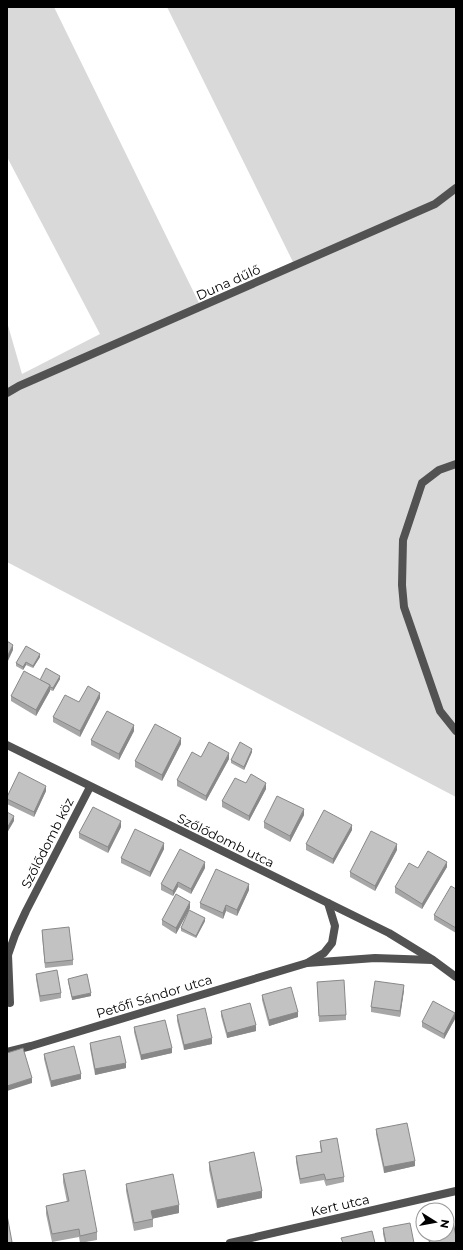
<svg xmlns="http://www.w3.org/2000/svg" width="463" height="1250" font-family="Montserrat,sans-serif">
  <rect width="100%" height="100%" fill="#fff"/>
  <polygon fill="#d9d9d9" points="7,7 54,7 199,303 293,262 167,7 456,7 456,797 7,562 7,322 22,374 100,334 7,157"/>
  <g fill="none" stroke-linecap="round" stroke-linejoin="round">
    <g stroke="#525252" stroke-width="8">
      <polyline points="7,393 19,386 435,204 456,188"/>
      <polyline points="456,464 439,470 422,483 403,540 402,585 404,607 440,711 456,731"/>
      <polyline points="7,745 389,933 433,960 456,977"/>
      <polyline points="309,962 324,953 332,943 335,926 328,903"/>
      <polyline points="10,1003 8,955 15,935 26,911 90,787"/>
      <polyline points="7,1052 31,1046 307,963 375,958 432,960"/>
      <polyline points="230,1243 456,1191"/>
    </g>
  </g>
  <g fill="#a7a7a7">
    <polygon points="40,657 33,668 26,665 23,670 16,666 16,663"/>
    <polygon points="60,679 53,691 50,690 50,691 36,716 11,701 11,696 40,680"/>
    <polygon points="100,698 80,737 53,722 53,717 79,702"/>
    <polygon points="134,731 119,760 91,745 91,740"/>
    <polygon points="181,744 162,781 135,767 135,761"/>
    <polygon points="252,752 244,770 231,763 231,760"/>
    <polygon points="201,757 229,759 206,801 177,786 177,780"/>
    <polygon points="246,783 266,789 249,821 222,807 222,801"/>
    <polygon points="46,791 34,817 7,804 7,797"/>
    <polygon points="304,815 290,842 264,828 264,822"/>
    <polygon points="121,827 108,853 79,838 79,833"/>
    <polygon points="352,830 333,864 306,850 306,844"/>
    <polygon points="164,849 150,877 121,863 121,858"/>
    <polygon points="397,850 375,891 350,877 350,872"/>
    <polygon points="447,867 422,909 395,893 395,887 418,868"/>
    <polygon points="205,868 191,894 178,887 173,896 161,890 161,884"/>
    <polygon points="456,889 456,933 434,920 434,915"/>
    <polygon points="249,890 237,916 226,911 223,919 200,908 200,903"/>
    <polygon points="190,908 176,934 162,925 162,920"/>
    <polygon points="205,921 196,938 181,931 181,928"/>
    <polygon points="42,930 73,960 73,965 45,968 42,935"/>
    <polygon points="36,974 61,993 61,998 40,1002 36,979"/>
    <polygon points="68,979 91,996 72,1000 68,982"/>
    <polygon points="317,982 346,1015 346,1020 319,1022"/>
    <polygon points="404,990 400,1017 371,1012 371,1007"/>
    <polygon points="262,995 298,1017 269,1026 262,1000"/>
    <polygon points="221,1011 256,1031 227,1038 221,1016"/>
    <polygon points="177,1015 212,1044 184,1050 177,1021"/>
    <polygon points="455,1019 444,1039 422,1027 422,1022"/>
    <polygon points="134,1027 172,1053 141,1060 134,1032"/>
    <polygon points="90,1043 126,1068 95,1075 90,1048"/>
    <polygon points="44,1054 81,1079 51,1087 44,1059"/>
    <polygon points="376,1129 415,1166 384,1173 376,1134"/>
    <polygon points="320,1141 344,1177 344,1182 326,1186 324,1180 300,1184 296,1162 296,1156 321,1152 320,1146"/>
    <polygon points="209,1162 262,1198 217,1208 209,1170"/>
    <polygon points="63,1174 97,1232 97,1240 80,1243 79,1237 52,1242 46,1214 46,1206 67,1202 63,1182"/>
    <polygon points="126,1184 179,1213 153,1218 153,1227 134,1231 126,1191"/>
    <polygon points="383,1228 414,1243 385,1243 383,1234"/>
    <polygon points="427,1234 447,1234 456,1243 429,1243"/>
  </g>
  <g fill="#888">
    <polygon points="13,645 13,650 7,663 7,657"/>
    <polygon points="40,654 40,657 33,668 33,666"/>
    <polygon points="26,662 26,665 23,670 23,667"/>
    <polygon points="60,676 60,679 53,691 53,688"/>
    <polygon points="50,685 50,691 36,716 36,710"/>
    <polygon points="100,693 100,698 80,737 80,731"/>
    <polygon points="134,725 134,731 119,760 119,754"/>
    <polygon points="181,738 181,744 162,781 162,775"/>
    <polygon points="252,749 252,752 244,770 244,767"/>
    <polygon points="229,753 229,759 206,801 206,796"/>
    <polygon points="266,783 266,789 249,821 249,816"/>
    <polygon points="46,786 46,791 34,817 34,812"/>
    <polygon points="304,809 304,815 290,842 290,836"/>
    <polygon points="14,816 14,821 7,833 7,828"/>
    <polygon points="121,821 121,827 108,853 108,847"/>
    <polygon points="352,825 352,830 333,864 333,859"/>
    <polygon points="164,843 164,849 150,877 150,872"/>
    <polygon points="397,844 397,850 375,891 375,886"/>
    <polygon points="205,862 205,868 191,894 191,889"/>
    <polygon points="447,862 447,867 422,909 422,904"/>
    <polygon points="178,882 178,887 173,896 173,891"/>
    <polygon points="249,884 249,890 237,916 237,910"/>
    <polygon points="190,902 190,908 176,934 176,928"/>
    <polygon points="226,905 226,911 223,919 223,913"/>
    <polygon points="205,918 205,921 196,938 196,936"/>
    <polygon points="404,985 404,990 400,1017 400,1011"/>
    <polygon points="91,993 91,996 72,1000 72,997"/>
    <polygon points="298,1012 298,1017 269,1026 269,1020"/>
    <polygon points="455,1013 455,1019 444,1039 444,1034"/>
    <polygon points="256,1025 256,1031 227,1038 227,1033"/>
    <polygon points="212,1038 212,1044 184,1050 184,1045"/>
    <polygon points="172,1048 172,1053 141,1060 141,1055"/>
    <polygon points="126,1063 126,1068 95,1075 95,1069"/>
    <polygon points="81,1074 81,1079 51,1087 51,1081"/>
    <polygon points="32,1078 32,1083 7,1091 7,1086"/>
    <polygon points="415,1161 415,1166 384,1173 384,1167"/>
    <polygon points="262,1191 262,1198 217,1208 217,1200"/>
    <polygon points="179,1205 179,1213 151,1219 151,1211"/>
  </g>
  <g fill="#c2c2c2" stroke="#888">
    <polygon points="7,641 13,645 7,657"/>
    <polygon points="26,646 40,654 33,666 26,662 23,667 16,663"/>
    <polygon points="46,668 60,676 53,688 50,687 50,685 40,680"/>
    <polygon points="24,671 50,685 36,710 11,696"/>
    <polygon points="88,686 100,693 80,731 53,717 65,695 79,702"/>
    <polygon points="107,711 134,725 119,754 91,740"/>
    <polygon points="155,724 181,738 162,775 135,761"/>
    <polygon points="209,742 229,753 206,796 177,780 192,752 201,757"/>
    <polygon points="240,742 252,749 244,767 231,760"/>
    <polygon points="19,772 46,786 34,812 7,799 7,797"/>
    <polygon points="251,774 266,783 249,816 222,801 235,778 246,783"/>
    <polygon points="277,796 304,809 290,836 264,822"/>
    <polygon points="93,807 121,821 108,847 79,833"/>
    <polygon points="324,810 352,825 333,859 306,844"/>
    <polygon points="7,812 14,816 7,828"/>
    <polygon points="135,829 164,843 150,872 121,858"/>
    <polygon points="371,831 397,844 375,886 350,872"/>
    <polygon points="180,849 205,862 191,889 178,882 173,891 161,884"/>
    <polygon points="428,851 447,862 422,904 395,887 409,863 418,868"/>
    <polygon points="216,869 249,884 237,910 226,905 223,913 200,903"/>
    <polygon points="451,886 456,889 456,928 434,915"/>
    <polygon points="176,894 190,902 176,928 162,920"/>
    <polygon points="189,910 205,918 196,936 181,928"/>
    <polygon points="69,927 73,960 45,963 42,930"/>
    <polygon points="57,970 61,993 40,996 36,974"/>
    <polygon points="87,974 91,993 72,997 68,979"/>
    <polygon points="344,980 346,1015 319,1016 317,982"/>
    <polygon points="375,981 404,985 400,1011 371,1007"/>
    <polygon points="291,987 298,1012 269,1020 262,995"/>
    <polygon points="433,1001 455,1013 444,1034 422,1022"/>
    <polygon points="250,1003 256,1025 227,1033 221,1011"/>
    <polygon points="205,1008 212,1038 184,1045 177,1015"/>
    <polygon points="165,1020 172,1048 141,1055 134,1027"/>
    <polygon points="120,1036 126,1063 95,1069 90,1043"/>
    <polygon points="74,1046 81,1074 51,1081 44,1054"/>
    <polygon points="23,1048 32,1078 7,1086 7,1053"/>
    <polygon points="407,1123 415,1161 384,1167 376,1129"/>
    <polygon points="337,1138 344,1177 326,1180 324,1174 300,1179 296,1156 322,1152 320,1141"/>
    <polygon points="254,1152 262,1191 217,1200 209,1162"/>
    <polygon points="85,1170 97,1232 80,1236 79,1229 52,1234 46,1206 69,1201 63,1174"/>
    <polygon points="173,1174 179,1205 151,1211 153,1219 134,1223 126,1184"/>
    <polygon points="7,1215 12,1242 9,1243 7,1243"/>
    <polygon points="452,1216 456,1237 456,1243 430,1243 428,1234 447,1234 447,1217"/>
    <polygon points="410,1223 414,1243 386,1243 383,1228"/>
    <polygon points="372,1231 375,1243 343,1243 341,1238"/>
  </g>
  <g text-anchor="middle" stroke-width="3.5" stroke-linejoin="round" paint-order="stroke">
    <g font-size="13" fill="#000" stroke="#fff">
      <text transform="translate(228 282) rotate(-24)" y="5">Duna dűlő</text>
      <text transform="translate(226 840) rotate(26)" y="5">Szőlődomb utca</text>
      <text transform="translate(47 843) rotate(-63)" y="5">Szőlődomb köz</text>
      <text transform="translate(154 996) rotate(-17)" y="5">Petőfi Sándor utca</text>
      <text transform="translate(340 1205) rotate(-13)" y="5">Kert utca</text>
    </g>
  </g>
  <rect width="463" height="1250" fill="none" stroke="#000000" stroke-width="16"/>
  <g transform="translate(435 1222) rotate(101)"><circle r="19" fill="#ffffff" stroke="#999999"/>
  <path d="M0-3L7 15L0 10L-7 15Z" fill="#000000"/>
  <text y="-6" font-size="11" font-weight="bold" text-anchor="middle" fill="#000000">N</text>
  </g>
</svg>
